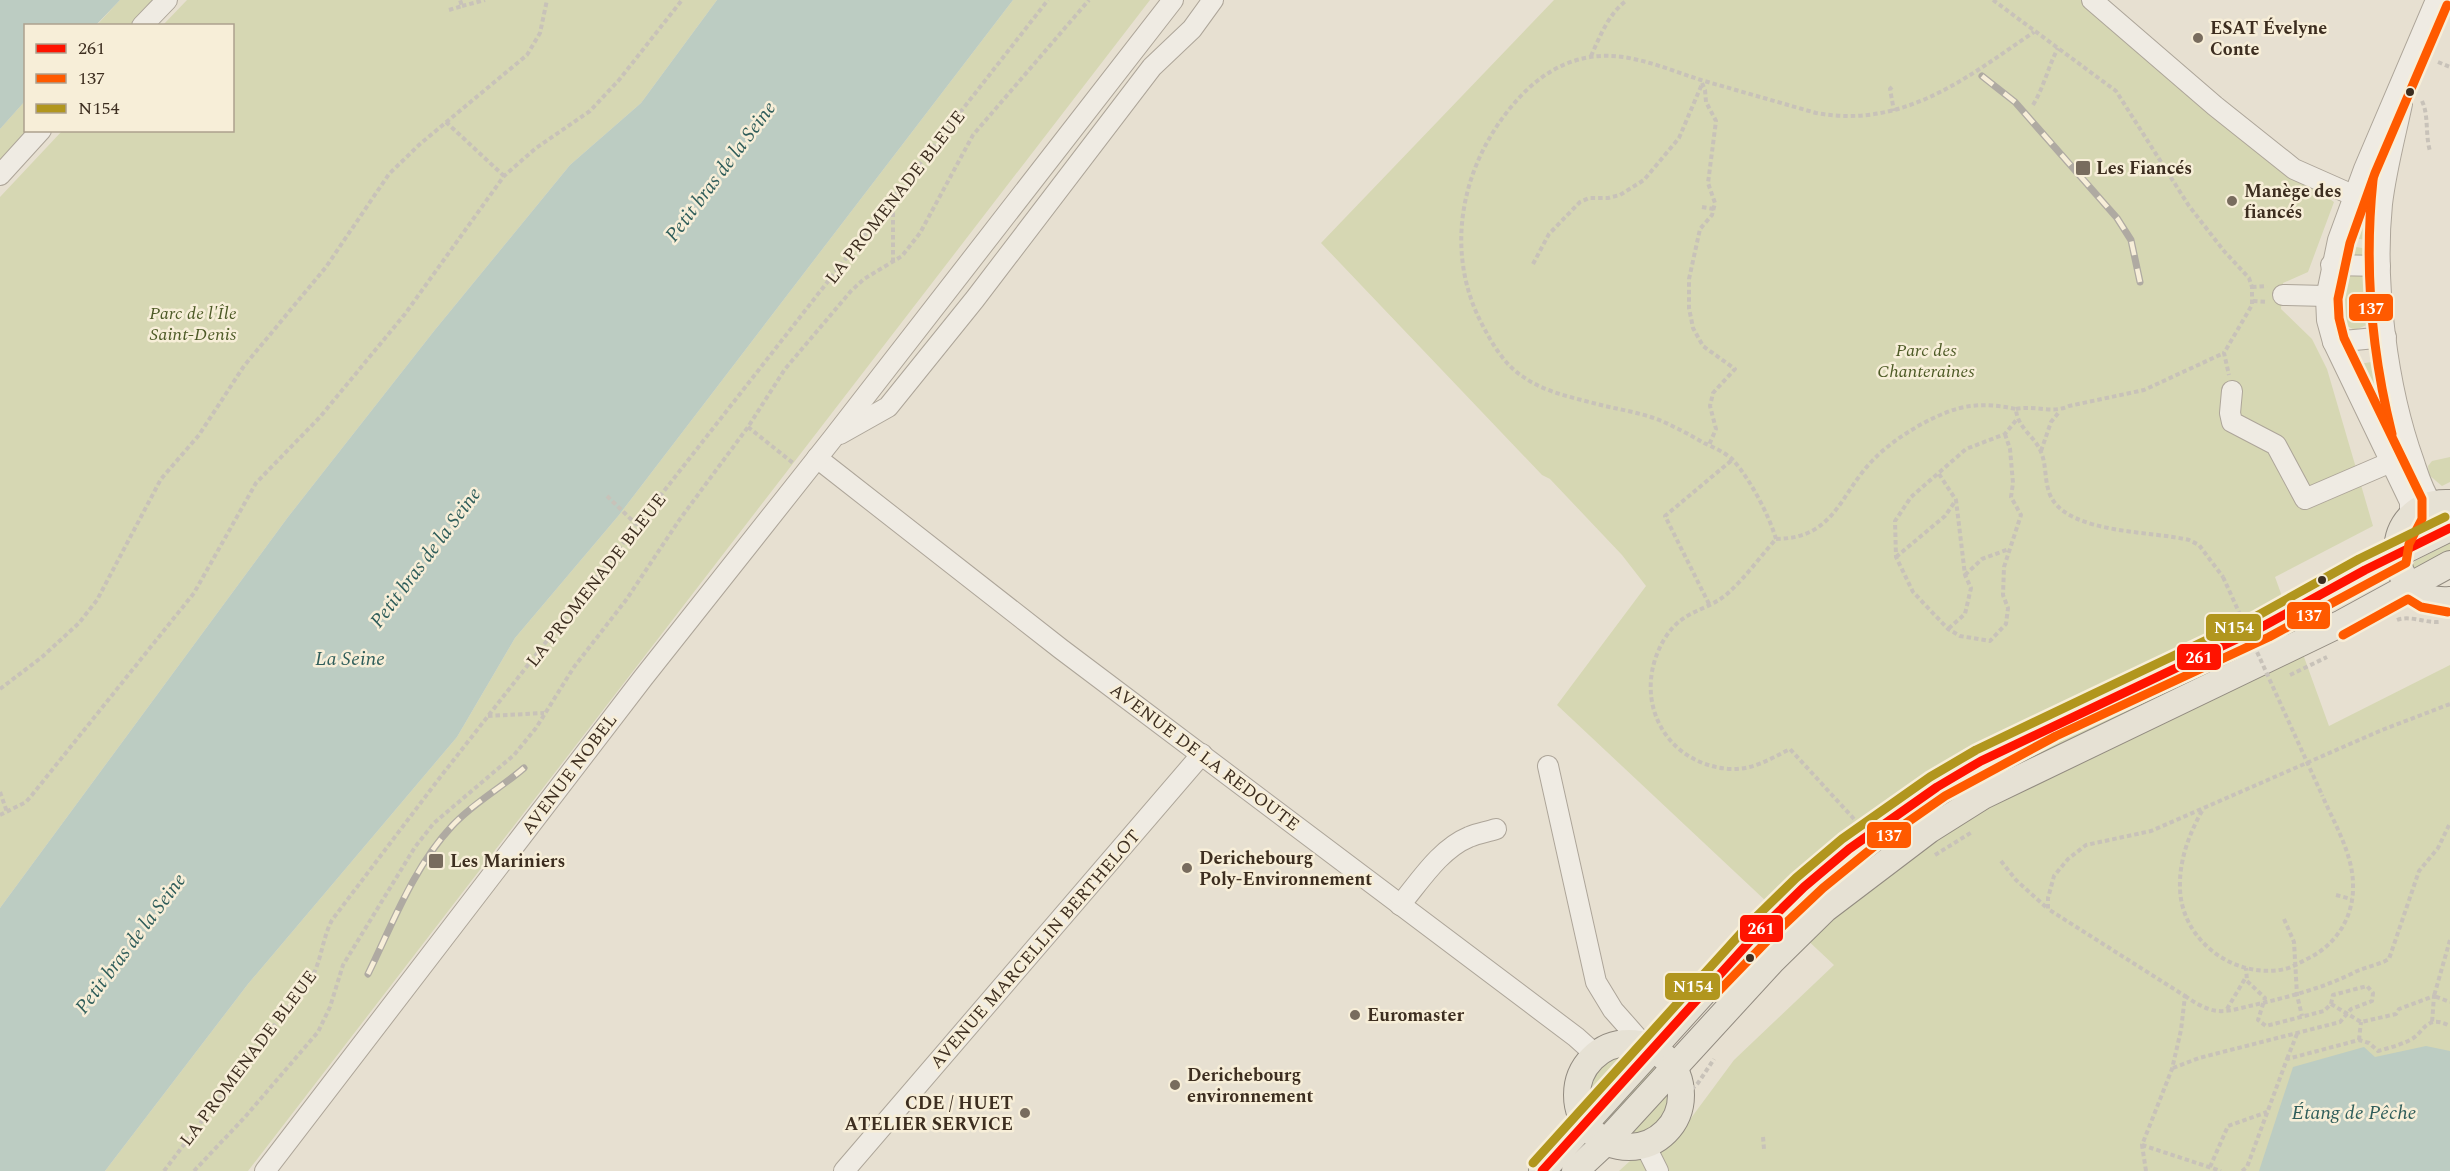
<svg xmlns="http://www.w3.org/2000/svg" width="2450" height="1171" font-family="Spectral,serif">
  <rect width="100%" height="100%" fill="#e7e0d1"/>
  <g fill="#d6d7b3">
    <polygon points="120,0 156,0 133,25 96,26"/>
    <polygon points="187,0 717,0 641,103 570,165 434,331 288,517 0,908 0,197 62,131 232,130 232,26 163,25"/>
    <polygon points="1013,0 1150,0 248,1171 105,1171 248,984 457,737 515,638 619,515"/>
    <polygon points="1554,0 2084,0 2292,173 2334,202 2308,272 2283,283 2281,309 2312,339 2327,369 2373,526 2275,577 2329,726 2450,665 2450,1171 1619,1171 1630,1161 1662,1152 1677,1137 1734,1060 1834,965 1557,705 1646,586 1622,555 1550,479 1542,475 1321,243"/>
    <polygon points="25,101 26,130 34,131 0,167 0,129"/>
    <polygon points="2356,211 2374,228 2374,241 2346,237"/>
    <polygon points="2343,245 2375,250 2369,256 2346,255 2344,254"/>
    <path d="M2351,274l13,1c12,8 11,36 5,49l-14,6 -10,-5 -5,-13 1,-28z"/>
    <polygon points="2382,360 2414,479 2408,481 2349,366"/>
    <polygon points="2450,457 2450,482 2442,486 2429,475 2428,466 2432,461"/>
    <polygon points="2450,543 2450,551 2417,569 2412,566 2415,561"/>
    <path d="M1627,1054l2,2 -40,45c-3,-25 14,-43 38,-47z"/>
    <polygon points="1652,1067 1655,1069 1654,1072 1605,1125 1602,1124"/>
    <path d="M1669,1091c9,22 -20,49 -42,46z"/>
  </g>
  <g fill="#bcccc2">
    <polygon points="0,0 120,0 96,25 26,26 25,101 0,129"/>
    <polygon points="717,0 1013,0 619,515 515,638 457,737 248,984 105,1171 0,1171 0,908 288,517 434,331 570,165 641,103"/>
    <polygon points="2426,1046 2450,1051 2450,1171 2259,1171 2293,1067 2364,1047 2375,1057"/>
  </g>
  <g fill="none" stroke-linecap="round" stroke-linejoin="round">
    <defs>
      <g id="minor">
        <polyline points="2092,0 2215,106 2294,169 2364,200"/>
        <polyline points="142,26 167,0"/>
        <path d="M2402,104c-7,33 -16,66 -20,100 -8,79 5,183 32,258 5,15 9,29 18,42"/>
        <polyline points="0,175 41,130"/>
        <polyline points="2331,265 2380,266"/>
        <polyline points="2283,295 2326,296"/>
        <polyline points="2333,342 2386,337"/>
        <polyline points="2232,391 2230,413 2232,422 2276,445 2305,499 2391,462"/>
        <polyline points="840,434 888,407 975,299 1152,67 1192,29 1213,0"/>
        <polyline points="817,458 1061,649 1576,1037 1595,1054"/>
        <polyline points="2410,517 2410,502 2333,342 2327,320 2326,298 2338,240 2364,169 2436,0"/>
        <polyline points="1548,766 1596,982 1613,1010 1643,1044"/>
        <path d="M1400,905c20,-24 40,-56 69,-68 9,-4 18,-5 27,-8"/>
        <polyline points="1645,1145 1658,1171"/>
        <polyline points="265,1171 643,678 833,438 1173,0"/>
        <polyline points="844,1171 1202,754"/>
      </g>
      <g id="major">
        <path d="M2450,503c-72,-4 -69,103 0,97"/>
        <circle cx="1629" cy="1095" r="52"/>
        <polyline points="1542,1171 1761,929 1804,887 1849,849 1937,787 1981,761 2028,737 2260,628 2365,570 2450,528"/>
        <polyline points="1575,1171 1605,1143 1772,961 1825,909 1929,830 1983,796 2342,623 2450,564"/>
      </g>
    </defs>
    <use href="#minor" stroke="#ada599" stroke-width="22"/>
    <use href="#major" stroke="#928b80" stroke-width="28"/>
    <g stroke="#c8c2b9" stroke-width="4" stroke-dasharray="4.5 3" stroke-linecap="butt">
      <polyline points="1993,0 2116,91 2189,206 2224,251 2249,278 2252,287 2252,305 2224,353 2229,375"/>
      <polyline points="462,6 485,0"/>
      <polyline points="449,10 462,6 460,0"/>
      <path d="M1591,56c9,-20 18,-43 36,-56"/>
      <polyline points="2438,62 2450,67"/>
      <polyline points="1702,83 1705,90 1706,102 1716,121 1708,183 1715,203 1712,215 1700,229 1689,279 1689,308 1693,328 1703,346 1735,369 1713,393 1710,406 1716,429 1709,445"/>
      <polyline points="1892,87 1890,89 1894,111"/>
      <path d="M2422,101c7,15 3,33 8,50"/>
      <path d="M2033,105c11,-18 15,-38 25,-57"/>
      <polyline points="446,122 504,176"/>
      <polyline points="1702,207 1714,209"/>
      <polyline points="893,262 893,201"/>
      <polyline points="1533,264 1549,234 1580,202 1589,198 1608,198 1620,195 1644,180 1679,138 1702,84"/>
      <polyline points="2252,287 2267,286"/>
      <polyline points="2253,301 2267,302"/>
      <path d="M2016,409c19,-4 36,5 53,-3l75,-16 80,-37"/>
      <polyline points="748,427 793,463"/>
      <polyline points="2005,434 2010,449 2013,483 2011,497 2021,515 2004,567 2003,595 2008,608 2006,624 1990,641 1960,636 1948,629 1913,592 1896,557 1895,521 1911,497 1966,449 2005,434 2017,419"/>
      <polyline points="2041,451 2051,422 2059,412"/>
      <polyline points="1939,474 1956,500 1965,575 1971,588 1965,614 1948,629"/>
      <polyline points="607,496 638,526"/>
      <path d="M1776,539c-7,-24 -26,-60 -43,-79 -7,-7 -20,-13 -29,-17 -12,-7 -25,-14 -38,-20 -21,-10 -46,-13 -69,-19 -26,-7 -53,-12 -75,-28 -17,-11 -29,-31 -38,-48 -42,-76 -23,-166 34,-229 28,-31 63,-48 105,-42 27,4 53,15 78,23 38,11 77,22 115,33 88,16 150,-35 218,-81"/>
      <polyline points="1896,557 1945,516 1956,500"/>
      <polyline points="1965,575 1982,559 2009,549"/>
      <polyline points="1709,604 1665,516 1732,460"/>
      <path d="M2397,620c13,-5 28,3 42,2"/>
      <polyline points="2290,675 2327,657"/>
      <polyline points="0,689 42,657 79,623 97,600 161,479 199,435 244,366 326,267 389,174 420,144 527,55 540,33 547,0"/>
      <polyline points="488,716 544,713"/>
      <polyline points="0,792 7,812"/>
      <path d="M2202,811c-13,23 -23,50 -22,77 1,52 54,92 105,81 8,-2 16,-7 24,-11 28,-14 45,-42 44,-73 0,-31 -19,-62 -31,-90"/>
      <polyline points="0,815 26,802 32,795 194,593 256,483 320,417 405,314 504,176 536,148 590,111 619,80 682,0"/>
      <path d="M1854,819l-64,-70c-20,10 -37,21 -60,20 -68,-5 -100,-74 -65,-131 18,-29 41,-26 62,-44 18,-16 33,-37 49,-55 60,-1 63,-45 98,-80 20,-21 67,-50 97,-53 15,-2 30,0 45,3 1,19 19,27 25,43 6,14 3,31 10,45 19,37 102,34 138,43l10,5 24,32"/>
      <polyline points="1935,855 1972,832"/>
      <polyline points="2001,861 2016,880 2047,908"/>
      <polyline points="2336,895 2351,899"/>
      <polyline points="2284,919 2294,942 2297,995 2302,1016"/>
      <polyline points="2450,940 2434,996 2450,1002"/>
      <path d="M2185,996c9,6 21,14 33,15 12,1 25,-4 36,-6 34,-8 66,-16 97,-31 12,-7 26,-8 38,-15l30,-88 19,-23 12,-25"/>
      <polyline points="2331,1004 2361,1022 2396,1014 2399,1009 2434,996 2432,1023"/>
      <polyline points="2227,1009 2246,977"/>
      <polyline points="2359,1040 2361,1022"/>
      <polyline points="2287,1059 2297,1034"/>
      <polyline points="2173,1068 2199,1058 2340,1022 2351,1009 2372,1001 2373,993 2367,986 2333,995 2331,1004 2324,1011 2266,1026 2258,1020 2265,998 2247,981 2246,968"/>
      <polyline points="1681,1100 1698,1083 1714,1059"/>
      <polyline points="1763,1137 1764,1149"/>
      <polyline points="2142,1145 2221,1171"/>
      <polyline points="2210,1167 2228,1126 2267,1112"/>
      <path d="M164,1171l150,-198c8,-17 9,-36 18,-53l106,-140 610,-780"/>
      <polyline points="194,1171 245,1117 318,1032 330,1007 343,965 415,847 434,823 514,755 536,728 574,667 626,600 680,519 748,427 785,369 851,291 864,279 902,256 920,233 973,135 1089,0"/>
      <polyline points="2146,1171 2142,1145 2172,1069 2181,1030 2185,996 2048,909 2048,898 2054,876 2068,859 2086,845 2151,831 2382,730 2450,704"/>
      <path d="M2242,1171l5,-4 40,-108 72,-19 10,3 9,8c11,-3 22,-6 32,-11 14,-6 15,-27 40,-14"/>
    </g>
    <use href="#minor" stroke="#efebe3" stroke-width="20"/>
    <use href="#major" stroke="#e6e1d4" stroke-width="26"/>
    <defs>
      <g id="rail">
        <polyline points="1982,76 2015,102 2117,218 2131,240 2140,282"/>
        <path d="M368,974c25,-51 45,-106 84,-148 21,-23 49,-38 72,-58"/>
      </g>
    </defs>
    <use href="#rail" stroke="#afaaa2" stroke-width="7"/>
    <use href="#rail" stroke="#f7eed8" stroke-width="4.5" stroke-dasharray="14" stroke-linecap="butt"/>
    <polyline stroke="#c8c2b9" stroke-width="4" stroke-dasharray="4.5 3" stroke-linecap="butt" points="2223,577 2322,795"/>
    <defs>
      <polyline id="bus-1" points="1542,1171 1761,929 1804,887 1849,849 1937,787 1981,761 2260,628 2365,570 2450,528"/>
      <g id="bus-2">
        <path d="M2373,180c-9,86 -2,170 19,254"/>
        <polyline points="2343,635 2408,599 2421,607 2448,612"/>
        <polyline points="1715,995 1768,940 1823,888 1882,840 1945,796 2056,736 2269,637 2406,563 2409,544 2422,519 2422,499 2344,338 2339,318 2338,299 2350,243 2375,173 2447,5"/>
      </g>
      <polyline id="bus-3" points="1533,1163 1752,921 1796,878 1842,839 1930,777 1976,750 2255,617 2359,559 2445,517"/>
    </defs>
    <use href="#bus-1" stroke="#f7eed8" stroke-width="14"/>
    <use href="#bus-2" stroke="#f7eed8" stroke-width="14"/>
    <use href="#bus-3" stroke="#f7eed8" stroke-width="14"/>
    <use href="#bus-1" stroke="#ff1300" stroke-width="9"/>
    <use href="#bus-2" stroke="#ff5a00" stroke-width="9"/>
    <use href="#bus-3" stroke="#b1961e" stroke-width="9"/>
  </g>
  <g fill="#786c5e" stroke="#f7eed8" stroke-width="2">
    <circle cx="2198" cy="38" r="6"/>
    <rect x="2075" y="160" width="16" height="16" rx="3"/>
    <circle cx="2232" cy="201" r="6"/>
    <rect x="428" y="853" width="16" height="16" rx="3"/>
    <circle cx="1187" cy="868" r="6"/>
    <circle cx="1355" cy="1015" r="6"/>
    <circle cx="1175" cy="1085" r="6"/>
    <circle cx="1025" cy="1113" r="6"/>
  </g>
  <g fill="#3d2e20" stroke="#f7eed8" stroke-width="2">
    <circle cx="2410" cy="92" r="5"/>
    <circle cx="2322" cy="580" r="5"/>
    <circle cx="1750" cy="958" r="5"/>
  </g>
  <g text-anchor="middle" stroke-width="5" stroke-linejoin="round" paint-order="stroke">
    <g font-size="18" font-weight="bold" fill="#3d2e20" stroke="#f7eed8" text-anchor="start">
      <text x="2210" y="34">ESAT Évelyne<tspan x="2210" dy="21">Conte</tspan></text>
      <text x="2096" y="174">Les Fiancés</text>
      <text x="2244" y="197">Manège des<tspan x="2244" dy="21">fiancés</tspan></text>
      <text x="1199" y="864">Derichebourg<tspan x="1199" dy="21">Poly-Environnement</tspan></text>
      <text x="450" y="867">Les Mariniers</text>
      <text x="1367" y="1021">Euromaster</text>
      <text x="1187" y="1081">Derichebourg<tspan x="1187" dy="21">environnement</tspan></text>
      <text x="1013" y="1109" text-anchor="end">CDE / HUET<tspan x="1013" dy="21">ATELIER SERVICE</tspan></text>
    </g>
    <g font-size="18" fill="#3d2e20" stroke="#f7eed8">
      <text transform="translate(895 197) rotate(-52)" y="6">LA PROMENADE BLEUE</text>
      <text transform="translate(596 580) rotate(-52)" y="6">LA PROMENADE BLEUE</text>
      <text transform="translate(1205 757) rotate(37)" y="6">AVENUE DE LA REDOUTE</text>
      <text transform="translate(569 774) rotate(-53)" y="6">AVENUE NOBEL</text>
      <text transform="translate(1035 949) rotate(-49)" y="6">AVENUE MARCELLIN BERTHELOT</text>
      <text transform="translate(248 1058) rotate(-53)" y="6">LA PROMENADE BLEUE</text>
    </g>
    <g font-size="18" font-style="italic" fill="#4d5a26" stroke="#f7eed8">
      <text x="193" y="319">Parc de l'Île<tspan x="193" dy="21">Saint-Denis</tspan></text>
      <text x="1926" y="356">Parc des<tspan x="1926" dy="21">Chanteraines</tspan></text>
    </g>
    <g font-size="20" font-style="italic" fill="#2f5d5a" stroke="#f7eed8">
      <text transform="translate(720 171) rotate(-53)" y="7">Petit bras de la Seine</text>
      <text transform="translate(425 557) rotate(-53)" y="7">Petit bras de la Seine</text>
      <text x="350" y="665">La Seine</text>
      <text transform="translate(130 943) rotate(-53)" y="7">Petit bras de la Seine</text>
      <text x="2354" y="1119">Étang de Pêche</text>
    </g>
  </g>
  <g stroke="#f7eed8" stroke-width="2">
    <rect x="2348" y="293" width="46" height="29" rx="6" fill="#ff5a00"/>
    <rect x="2286" y="601" width="45" height="29" rx="6" fill="#ff5a00"/>
    <rect x="2205" y="613" width="57" height="29" rx="6" fill="#b1961e"/>
    <rect x="2176" y="643" width="46" height="28" rx="6" fill="#ff1300"/>
    <rect x="1866" y="821" width="46" height="28" rx="6" fill="#ff5a00"/>
    <rect x="1739" y="914" width="45" height="29" rx="6" fill="#ff1300"/>
    <rect x="1664" y="972" width="57" height="29" rx="6" fill="#b1961e"/>
  </g>
  <g font-size="16" text-anchor="middle" font-weight="bold" fill="#fff">
    <text x="2371" y="314">137</text>
    <text x="2309" y="621">137</text>
    <text x="2234" y="633">N154</text>
    <text x="2199" y="663">261</text>
    <text x="1889" y="841">137</text>
    <text x="1761" y="934">261</text>
    <text x="1693" y="992">N154</text>
  </g>
  <rect x="24" y="24" width="210" height="108" fill="#f7eed8" stroke="#ada18e" stroke-width="1.5"/>
  <rect x="36" y="44" width="30" height="9" fill="#ff1300" stroke="#ada18e" stroke-width="1.5"/>
  <text x="78" y="54" font-size="18" fill="#3d2e20">261</text>
  <rect x="36" y="74" width="30" height="9" fill="#ff5a00" stroke="#ada18e" stroke-width="1.5"/>
  <text x="78" y="84" font-size="18" fill="#3d2e20">137</text>
  <rect x="36" y="104" width="30" height="9" fill="#b1961e" stroke="#ada18e" stroke-width="1.5"/>
  <text x="78" y="114" font-size="18" fill="#3d2e20">N154</text>
</svg>
